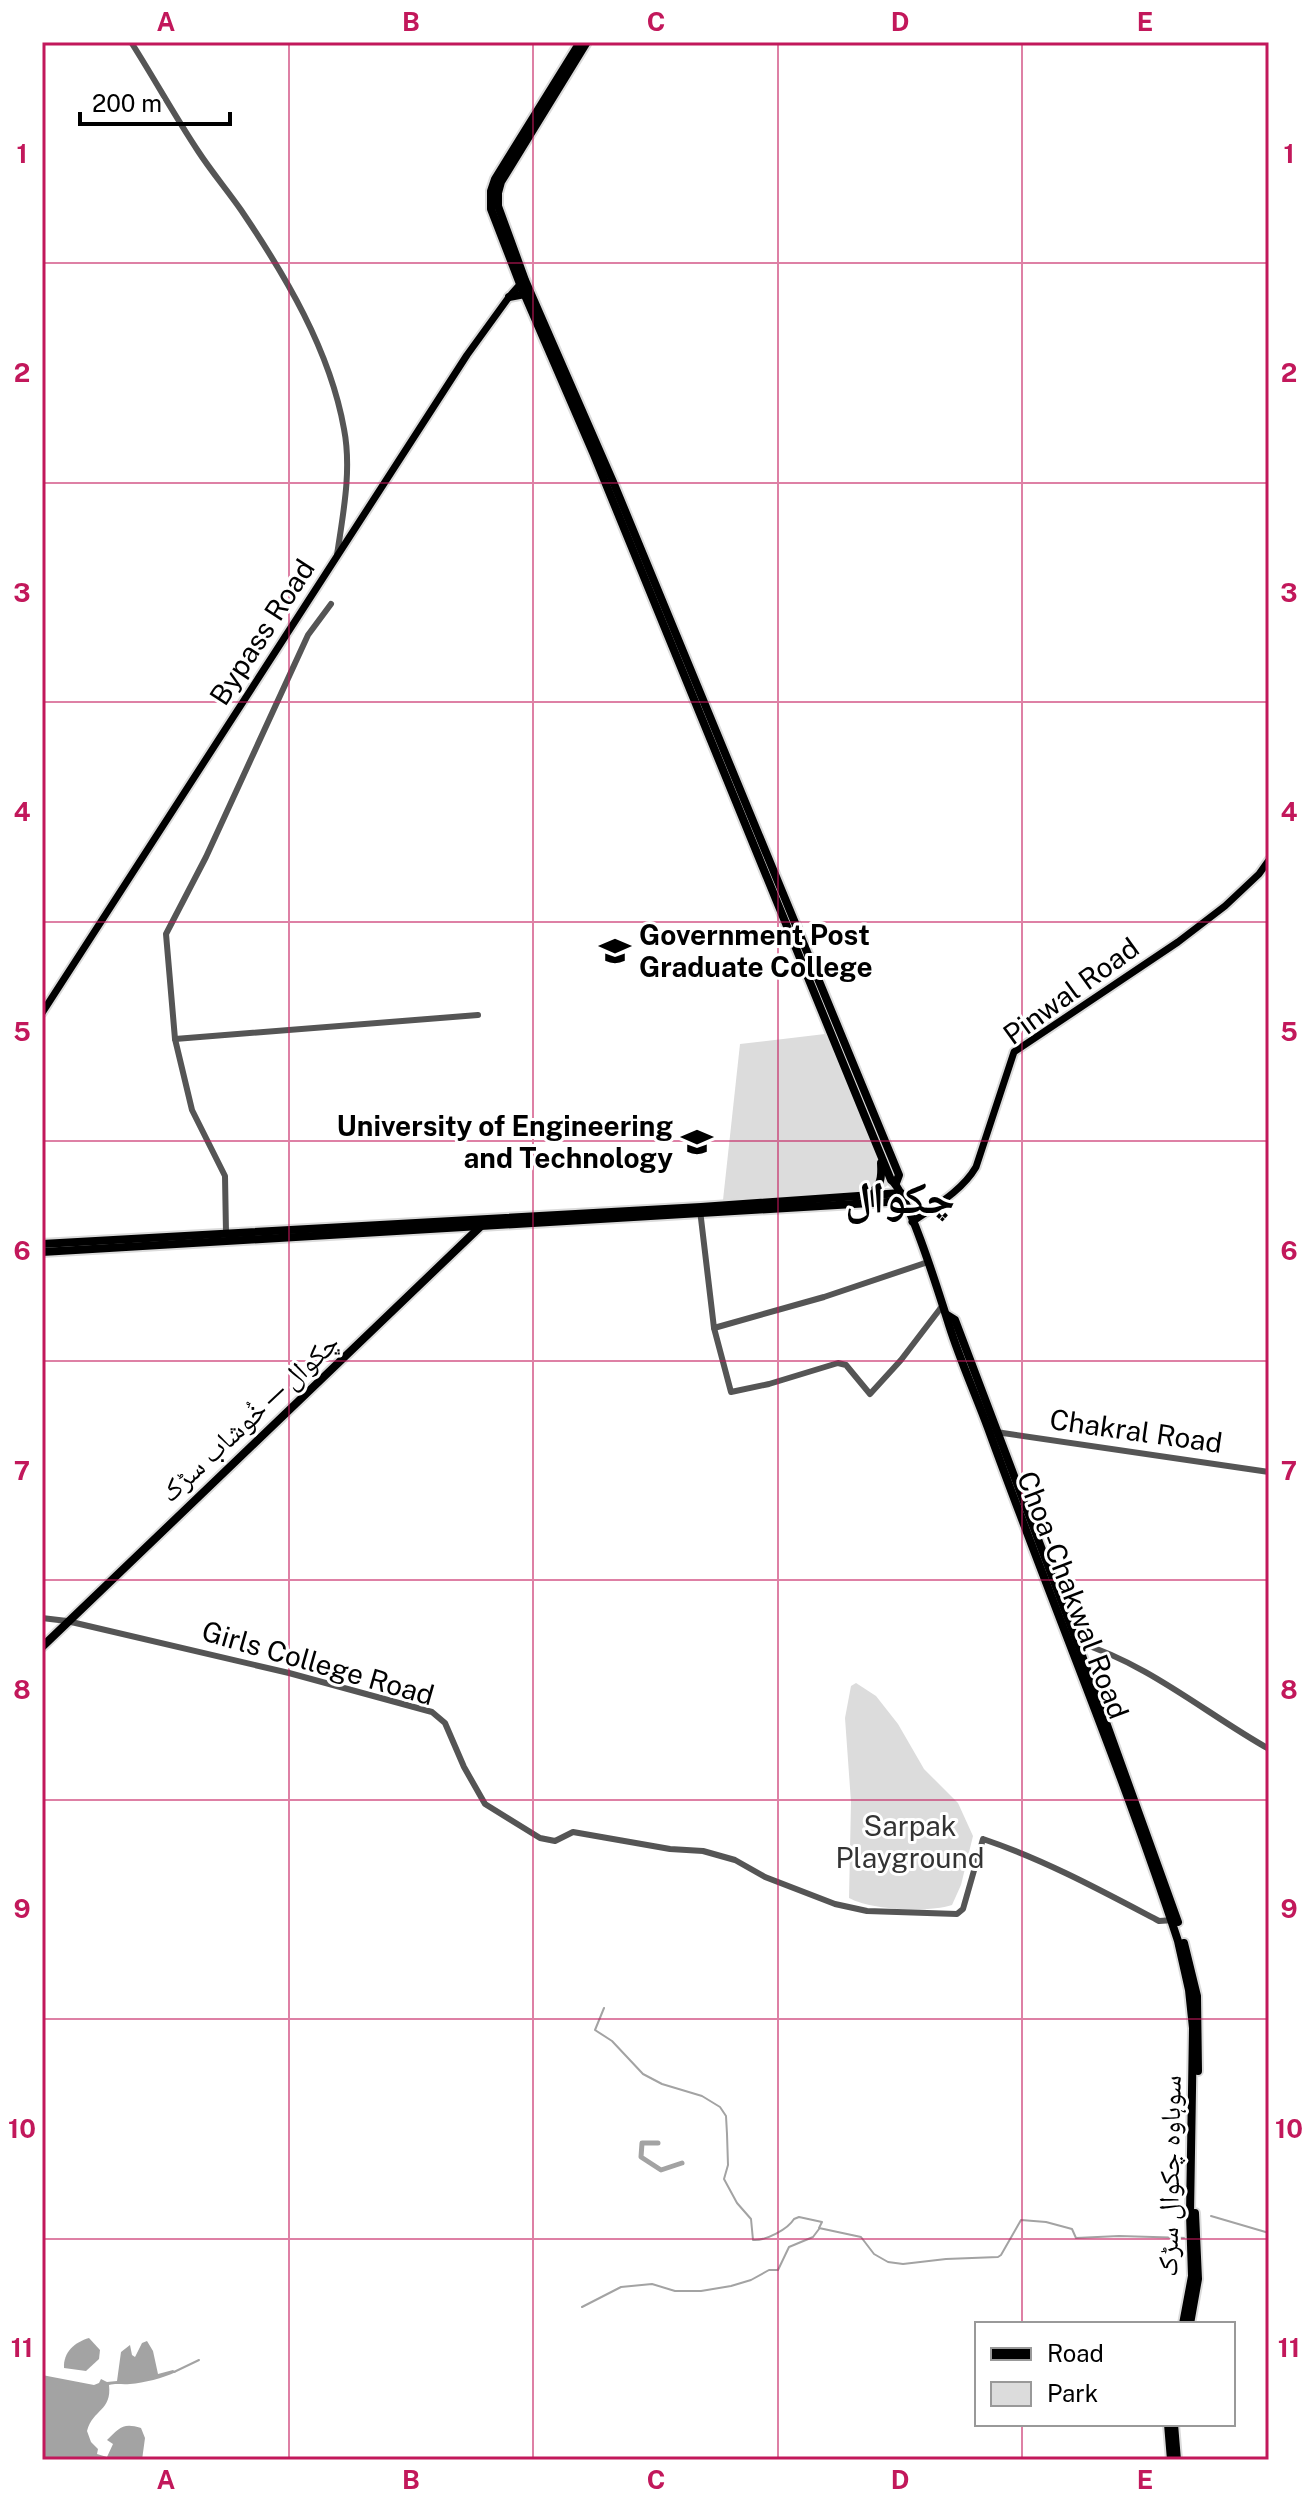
<svg xmlns="http://www.w3.org/2000/svg" width="1311" height="2502" font-family="'Public Sans','Noto Naskh Arabic',sans-serif">
  <rect width="100%" height="100%" fill="#fff"/>
  <g fill="#dcdcdc">
    <polygon points="825,1034 889,1184 883,1189 723,1200 740,1044"/>
    <path d="M856,1683l20,13 22,28 26,45 34,34 15,33 -12,49 -9,20c-24,8 -81,5 -103,-7l2,-96 -6,-84 6,-32z"/>
  </g>
  <g fill="#a3a3a3">
    <path d="M89,2338l11,12 -1,9 -13,12 -22,-3c-1,-16 11,-26 25,-30z"/>
    <path d="M147,2341l6,10 5,23 15,-4 3,2c-13,6 -32,11 -46,12 -8,1 -13,-1 -21,1 3,26 -16,24 -22,46l4,11 7,7 -1,5 10,3 6,-13 -6,-4c12,-12 16,-18 34,-12l4,10 -3,22h-100v-85l52,10 5,-2 2,-4 6,3 10,-1 4,-29 9,-7 2,10 3,2 7,-14z"/>
  </g>
  <g fill="none" stroke-linecap="round" stroke-linejoin="round">
    <g stroke="#a3a3a3" stroke-width="2">
      <path d="M604,2008l-9,22 17,11 31,33 19,10 40,12 18,11 6,9 1,18 1,31 -4,14 13,24 14,16 2,21c13,1 35,-11 41,-21l5,-2 23,5 -3,6 42,9 13,17 14,8 15,2 43,-5 52,-2 3,-2 20,-35 25,2 26,7 4,9 43,-2 68,2"/>
      <polyline points="1211,2216 1269,2233"/>
      <polyline points="582,2307 621,2287 652,2284 675,2291 701,2291 731,2286 751,2280 769,2270 778,2270 789,2247 813,2237 819,2229"/>
      <polyline points="174,2372 199,2360"/>
    </g>
    <polyline stroke="#a3a3a3" stroke-width="5" points="658,2143 642,2143 641,2157 661,2170 682,2163"/>
    <defs>
      <g id="major">
        <polyline points="42,1013 467,355 509,297 523,281"/>
        <path d="M912,1222c23,-16 50,-31 64,-55l38,-115 164,-110 47,-36 34,-32 10,-14"/>
      </g>
      <g id="highway">
        <path d="M580,42l-85,137 -4,12v18l29,75 74,171 274,669 23,56c17,12 50,120 58,145 11,35 26,68 39,103 62,171 133,339 190,513l11,49 4,38 -3,186 2,62 -9,48"/>
        <polyline points="587,42 501,182 498,193 498,206 525,280 614,484 899,1175 896,1183"/>
        <polyline points="509,297 525,294"/>
        <path d="M868,1195c13,-8 14,-17 13,-32"/>
        <polyline points="42,1244 701,1207 901,1193"/>
        <polyline points="42,1252 904,1201"/>
        <polyline points="947,1315 955,1320 1080,1650 1178,1922"/>
        <polyline points="42,1647 480,1227"/>
        <polyline points="1184,1943 1197,1996 1198,2071"/>
        <polyline points="1190,2324 1198,2279 1195,2213"/>
        <polyline points="1168,2424 1171,2460"/>
        <polyline points="1174,2424 1177,2460"/>
      </g>
    </defs>
    <use href="#major" stroke="#dbdbdb" stroke-width="11"/>
    <use href="#highway" stroke="#dbdbdb" stroke-width="12"/>
    <g stroke="#555" stroke-width="6">
      <path d="M131,42c23,36 43,73 67,109 13,20 29,39 43,59 44,65 89,140 103,219 8,41 -1,85 -7,126"/>
      <polyline points="175,1039 478,1015"/>
      <polyline points="700,1210 714,1328 731,1392 769,1384 838,1363 846,1365 870,1394 901,1360 943,1305"/>
      <polyline points="226,1233 225,1176 192,1110 175,1039 166,934 206,857 308,635 331,604"/>
      <polyline points="714,1328 824,1297 928,1262"/>
      <polyline points="996,1432 1269,1472"/>
      <path d="M42,1618l25,3 222,52 143,39 13,11 19,44 21,37 55,34 15,3 18,-9 97,17 33,2 32,9 30,17 70,27 32,7 90,3 6,-5 20,-70c62,21 119,52 176,82l15,-1"/>
      <path d="M1077,1642c72,22 128,71 192,107"/>
    </g>
    <use href="#major" stroke="#000" stroke-width="7"/>
    <use href="#highway" stroke="#000" stroke-width="8"/>
  </g>
  <path fill="none" stroke="#c2185b" stroke-width="2" stroke-opacity="0.55" d="M289,42v2418M533,42v2418M778,42v2418M1022,42v2282M42,263h1227M42,483h1227M42,702h1227M42,922h1227M42,1141h1227M42,1361h1227M42,1580h1227M42,1800h1227M42,2019h1227M42,2239h1227M1022,2424v36"/>
  <defs>
    <symbol id="university-bare" viewBox="-9 -9 18 18"><path d="M0-5L7-2L0 1L-7-2ZM-4 1L0 2.5L4 1V4Q0 6-4 4Z" fill="#000" stroke="#fff" stroke-width="2.5" paint-order="stroke"/></symbol>
  </defs>
  <g fill-rule="evenodd">
    <use href="#university-bare" x="593" y="929" width="44" height="44"/>
    <use href="#university-bare" x="675" y="1120" width="44" height="44"/>
  </g>
  <g text-anchor="middle" stroke-width="6" stroke-linejoin="round" paint-order="stroke">
    <g font-size="28" fill="#000" stroke="#fff">
      <text transform="translate(262 632) rotate(-57)" y="10">Bypass Road</text>
      <text transform="translate(1071 991) rotate(-36)" y="10">Pinwal Road</text>
      <text transform="translate(249 1417) rotate(-43)" y="10">چکوال—خُوشاب سڑک</text>
      <text transform="translate(1136 1431) rotate(8)" y="10">Chakral Road</text>
      <text transform="translate(1073 1595) rotate(69)" y="10">Choa-Chakwal Road</text>
      <text transform="translate(318 1663) rotate(16)" y="10">Girls College Road</text>
      <text transform="translate(1169 2176) rotate(-89)" y="10">سوہاوہ چکوال سڑک</text>
    </g>
    <g font-size="28" font-weight="bold" fill="#000" stroke="#fff" text-anchor="start">
      <text x="639" y="945">Government Post<tspan x="639" dy="32">Graduate College</tspan></text>
      <text x="673" y="1136" text-anchor="end">University of Engineering<tspan x="673" dy="32">and Technology</tspan></text>
    </g>
    <g font-size="28" fill="#333" stroke="#fff">
      <text x="910" y="1836">Sarpak<tspan x="910" dy="32">Playground</tspan></text>
    </g>
    <g font-size="44" font-weight="bold" fill="#000" stroke="#fff">
      <text x="900" y="1213">چکوال</text>
    </g>
  </g>
  <rect width="1311" height="2502" fill="none" stroke="#ffffff" stroke-width="88"/>
  <rect x="975" y="2322" width="260" height="104" fill="#ffffff" stroke="#999999" stroke-width="2"/>
  <rect x="991" y="2348" width="40" height="12" fill="#000000" stroke="#999999" stroke-width="2"/>
  <text x="1047" y="2362" font-size="24" fill="#000000">Road</text>
  <rect x="991" y="2382" width="40" height="24" fill="#dcdcdc" stroke="#999999" stroke-width="2"/>
  <text x="1047" y="2402" font-size="24" fill="#000000">Park</text>
  <path d="M80 112v12h150v-12" fill="none" stroke="#000000" stroke-width="4"/>
  <text x="92" y="112" font-size="24" fill="#000000" stroke="#ffffff" stroke-width="6" paint-order="stroke">200 m</text>
  <rect x="44" y="44" width="1223" height="2414" fill="none" stroke="#c2185b" stroke-width="3"/>
  <g font-size="26" text-anchor="middle" font-weight="bold" fill="#c2185b">
    <text x="166" y="31">A</text>
    <text x="411" y="31">B</text>
    <text x="656" y="31">C</text>
    <text x="900" y="31">D</text>
    <text x="1145" y="31">E</text>
    <text x="22" y="163">1</text>
    <text x="1289" y="163">1</text>
    <text x="22" y="382">2</text>
    <text x="1289" y="382">2</text>
    <text x="22" y="602">3</text>
    <text x="1289" y="602">3</text>
    <text x="22" y="821">4</text>
    <text x="1289" y="821">4</text>
    <text x="22" y="1041">5</text>
    <text x="1289" y="1041">5</text>
    <text x="22" y="1260">6</text>
    <text x="1289" y="1260">6</text>
    <text x="22" y="1480">7</text>
    <text x="1289" y="1480">7</text>
    <text x="22" y="1699">8</text>
    <text x="1289" y="1699">8</text>
    <text x="22" y="1918">9</text>
    <text x="1289" y="1918">9</text>
    <text x="22" y="2138">10</text>
    <text x="1289" y="2138">10</text>
    <text x="22" y="2357">11</text>
    <text x="1289" y="2357">11</text>
    <text x="166" y="2489">A</text>
    <text x="411" y="2489">B</text>
    <text x="656" y="2489">C</text>
    <text x="900" y="2489">D</text>
    <text x="1145" y="2489">E</text>
  </g>
</svg>
